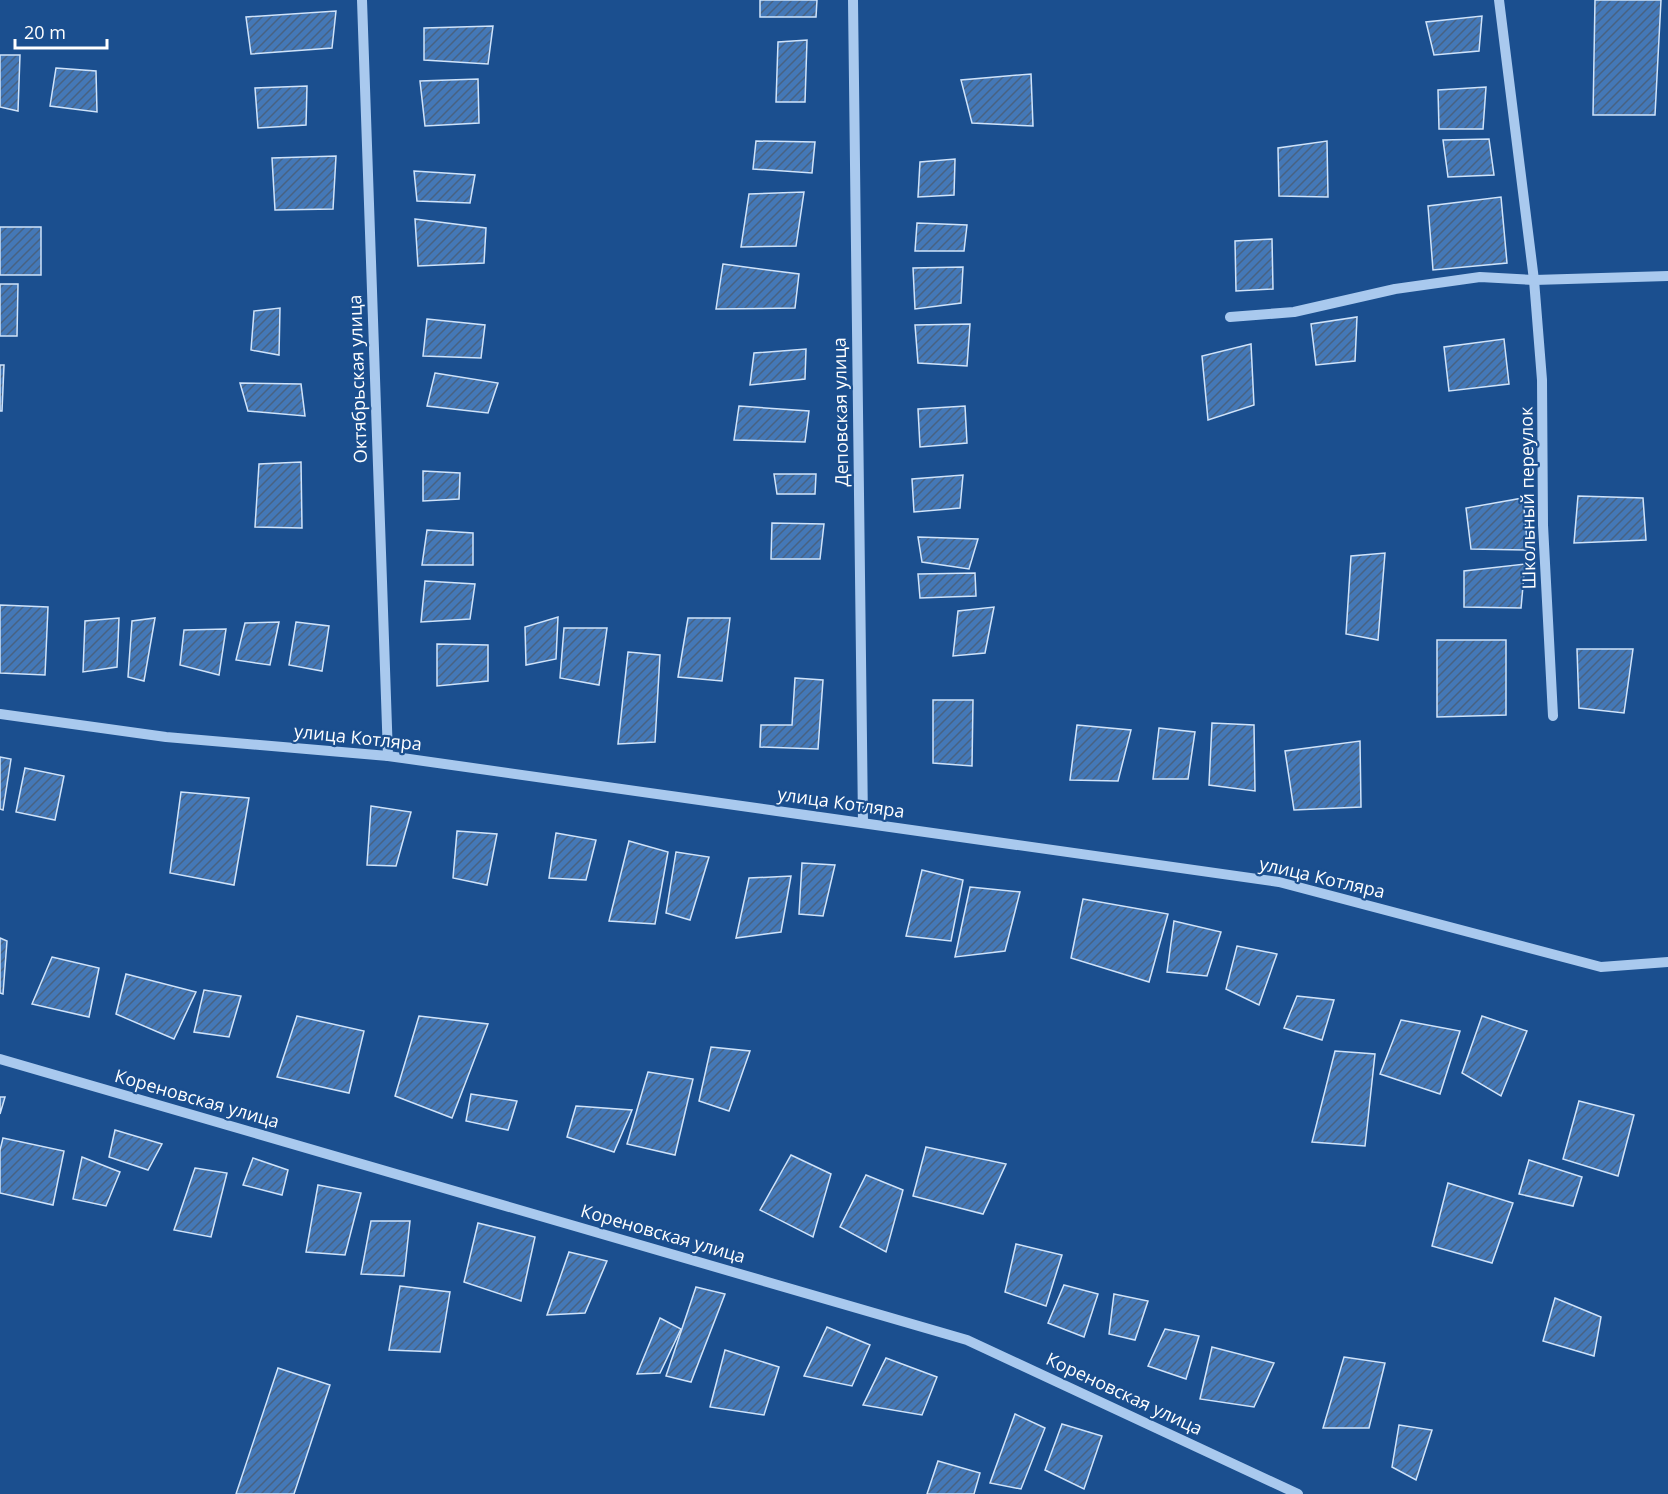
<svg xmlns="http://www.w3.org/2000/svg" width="1668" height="1494" font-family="'Open Sans',sans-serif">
  <defs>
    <pattern id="building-hatch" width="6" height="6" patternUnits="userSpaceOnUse" patternTransform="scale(1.5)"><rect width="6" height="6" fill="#4478b7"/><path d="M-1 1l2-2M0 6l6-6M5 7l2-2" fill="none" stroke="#486282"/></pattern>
  </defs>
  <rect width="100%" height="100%" fill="#1b4f8f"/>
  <g fill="url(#building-hatch)" stroke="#cfe3fa" stroke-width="1.5">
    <polygon points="760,0 817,0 816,17 760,17"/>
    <polygon points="1595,0 1661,0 1655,115 1593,115"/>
    <polygon points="336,11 332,48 251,54 246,17"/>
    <polygon points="1482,16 1479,51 1434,55 1426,22"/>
    <polygon points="493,26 488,64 424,60 424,28"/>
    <polygon points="807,40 805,102 776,102 778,42"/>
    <polygon points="0,55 20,55 18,111 0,107"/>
    <polygon points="56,68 96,71 97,112 50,106"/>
    <polygon points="1031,74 1033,126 972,123 961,80"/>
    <polygon points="478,79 479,123 425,126 420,81"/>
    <polygon points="307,86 306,125 258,128 255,88"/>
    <polygon points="1486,87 1483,129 1439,129 1438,90"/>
    <polygon points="1489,139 1494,175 1448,177 1443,140"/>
    <polygon points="756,141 815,142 812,173 753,169"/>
    <polygon points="1327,141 1328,197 1279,196 1278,148"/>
    <polygon points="336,156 333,209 275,210 272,158"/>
    <polygon points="955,159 954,195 918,197 920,162"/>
    <polygon points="414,171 475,175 470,203 417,201"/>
    <polygon points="804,192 796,246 741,247 749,194"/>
    <polygon points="1501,197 1507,263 1433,270 1428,206"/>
    <polygon points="415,219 486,228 484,263 418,266"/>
    <polygon points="917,223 967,225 964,251 915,251"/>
    <rect x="0" y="227" width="41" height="48"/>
    <polygon points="1272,239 1273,289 1236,291 1235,241"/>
    <polygon points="723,264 799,274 795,308 716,309"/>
    <polygon points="963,267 961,303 915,309 913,268"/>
    <polygon points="0,284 18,284 17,336 0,336"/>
    <polygon points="280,308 279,355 251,350 254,311"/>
    <polygon points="1357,317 1355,361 1316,365 1311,324"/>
    <polygon points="427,319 485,325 481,358 423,356"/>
    <polygon points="970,324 967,366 918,363 915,325"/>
    <polygon points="1504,339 1509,384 1449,391 1444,347"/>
    <polygon points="1251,344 1254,405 1208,420 1202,356"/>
    <polygon points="806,349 805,379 750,385 754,353"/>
    <polygon points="0,365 4,365 2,411 0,411"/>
    <polygon points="435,373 498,383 488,413 427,406"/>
    <polygon points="240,383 301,384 305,416 248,411"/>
    <polygon points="739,406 809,411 805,442 734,440"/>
    <polygon points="965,406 967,443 920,447 918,409"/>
    <polygon points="301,462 302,528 255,527 259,464"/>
    <polygon points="423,471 460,473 459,499 423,501"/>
    <polygon points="774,474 816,474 815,494 777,494"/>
    <polygon points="963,475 960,508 914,512 912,479"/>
    <polygon points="1578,496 1643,498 1646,540 1574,543"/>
    <polygon points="1523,498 1528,550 1471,549 1466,508"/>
    <polygon points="772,523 824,524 820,559 771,559"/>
    <polygon points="427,530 473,533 473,565 422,565"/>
    <polygon points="918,537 978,539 969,569 922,562"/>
    <polygon points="1385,553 1378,640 1346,634 1351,556"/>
    <polygon points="1525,564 1521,608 1464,607 1464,571"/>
    <polygon points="975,573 976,596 920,598 918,574"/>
    <polygon points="425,581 475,584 470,619 421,622"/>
    <polygon points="0,605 48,607 45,675 0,673"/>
    <polygon points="994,607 985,653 953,656 958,611"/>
    <polygon points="558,617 556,659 526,665 525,627"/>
    <polygon points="119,618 117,667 83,672 85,621"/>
    <polygon points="155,618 144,681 128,677 132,621"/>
    <polygon points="688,618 730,618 722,681 678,677"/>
    <polygon points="279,622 270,665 236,660 245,623"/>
    <polygon points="296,622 329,626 322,671 289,665"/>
    <polygon points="564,628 607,628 599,685 560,678"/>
    <polygon points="226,629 219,675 180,665 184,630"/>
    <polygon points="1437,640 1506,640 1506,715 1437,717"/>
    <polygon points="437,644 488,645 488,681 437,686"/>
    <polygon points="1577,649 1633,649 1624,713 1579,708"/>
    <polygon points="628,652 660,655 655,742 618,744"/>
    <polygon points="795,678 823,680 818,749 760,747 761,725 792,725"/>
    <polygon points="933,700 973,700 972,766 933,763"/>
    <polygon points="1212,723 1254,725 1255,791 1209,785"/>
    <polygon points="1077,725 1131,730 1118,781 1070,780"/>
    <polygon points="1159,728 1195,732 1188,779 1153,779"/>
    <polygon points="1360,741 1361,807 1294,810 1285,751"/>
    <polygon points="0,757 11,759 3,810 0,809"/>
    <polygon points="25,768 64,776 55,820 16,812"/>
    <polygon points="181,792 249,798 234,885 170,873"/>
    <polygon points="371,806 411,812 396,866 367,865"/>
    <polygon points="457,831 497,834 487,885 453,878"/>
    <polygon points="556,833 596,840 586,880 549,878"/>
    <polygon points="629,841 668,852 655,924 609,921"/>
    <polygon points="676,852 709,857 690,920 666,913"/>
    <polygon points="802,863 835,865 823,916 799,914"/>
    <polygon points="922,870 963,880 951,941 906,936"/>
    <polygon points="791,876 781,932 736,938 749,878"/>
    <polygon points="970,887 1020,892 1005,951 955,957"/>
    <polygon points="1083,899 1168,914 1149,982 1071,958"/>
    <polygon points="1174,921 1221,932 1207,976 1167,972"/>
    <polygon points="0,938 7,941 3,994 0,993"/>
    <polygon points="1237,946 1277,954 1259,1005 1226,989"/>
    <polygon points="52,957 99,968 89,1017 32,1004"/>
    <polygon points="126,974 196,992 174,1039 116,1014"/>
    <polygon points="204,990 241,996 229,1037 194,1032"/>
    <polygon points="1297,996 1334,1000 1322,1040 1284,1028"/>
    <polygon points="297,1016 364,1031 349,1093 277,1077"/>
    <polygon points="419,1016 488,1024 452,1118 395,1096"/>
    <polygon points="1482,1016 1527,1031 1501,1096 1462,1073"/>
    <polygon points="1401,1020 1460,1031 1440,1094 1380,1074"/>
    <polygon points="711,1047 750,1051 729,1111 699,1101"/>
    <polygon points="1335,1051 1375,1054 1365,1146 1312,1142"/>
    <polygon points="648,1072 693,1079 675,1155 627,1144"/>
    <polygon points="471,1094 517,1101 508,1130 466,1121"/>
    <polygon points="0,1097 5,1097 0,1114"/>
    <polygon points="1579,1101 1634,1115 1618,1176 1563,1159"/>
    <polygon points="576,1106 632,1110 614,1152 567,1137"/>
    <polygon points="115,1130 162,1144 148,1170 109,1157"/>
    <polygon points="3,1138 64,1151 53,1205 0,1193 0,1150"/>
    <polygon points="926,1147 1006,1164 983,1214 913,1196"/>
    <polygon points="791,1155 831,1174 813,1237 760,1210"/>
    <polygon points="82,1157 120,1172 106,1206 73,1199"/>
    <polygon points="253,1158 288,1170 282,1195 243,1185"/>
    <polygon points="1529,1160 1582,1177 1573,1206 1519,1194"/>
    <polygon points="195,1168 227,1173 211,1237 174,1230"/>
    <polygon points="866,1175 903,1190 886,1252 840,1227"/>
    <polygon points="1448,1183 1513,1203 1492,1263 1432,1246"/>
    <polygon points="318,1185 361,1193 345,1255 306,1252"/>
    <polygon points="371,1221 410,1221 404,1276 361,1274"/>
    <polygon points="478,1223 535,1237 521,1301 464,1282"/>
    <polygon points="1016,1244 1062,1255 1046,1306 1005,1292"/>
    <polygon points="569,1252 607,1261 585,1313 547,1315"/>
    <polygon points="1064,1285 1098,1294 1084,1337 1048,1323"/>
    <polygon points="400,1286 450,1292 440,1352 389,1350"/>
    <polygon points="696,1287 725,1294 691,1382 666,1376"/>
    <polygon points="1114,1294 1148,1301 1135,1340 1109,1334"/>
    <polygon points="1555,1298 1601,1317 1594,1356 1543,1341"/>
    <polygon points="660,1318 681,1329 660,1373 637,1374"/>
    <polygon points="827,1327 870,1345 852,1386 804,1376"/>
    <polygon points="1165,1329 1199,1336 1186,1379 1148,1366"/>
    <polygon points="1212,1347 1274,1363 1254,1407 1200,1399"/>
    <polygon points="725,1350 779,1367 764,1415 710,1407"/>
    <polygon points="1344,1357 1385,1363 1369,1428 1323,1428"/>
    <polygon points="886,1358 937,1377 922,1415 863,1405"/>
    <polygon points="278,1368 330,1385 294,1494 236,1494"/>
    <polygon points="1015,1414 1045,1428 1021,1489 990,1483"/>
    <polygon points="1062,1424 1102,1436 1084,1489 1045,1470"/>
    <polygon points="1399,1425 1432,1430 1416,1480 1392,1467"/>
    <polygon points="938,1461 980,1473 974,1494 927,1494"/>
  </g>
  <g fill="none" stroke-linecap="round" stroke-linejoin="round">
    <g stroke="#a9c9ee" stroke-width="10">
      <polyline points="362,0 388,756"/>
      <polyline points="853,0 863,823"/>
      <polyline points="1499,0 1534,280 1542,380 1543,525 1553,716"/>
      <polyline points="1230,317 1294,312 1395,289 1480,277 1534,280 1668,276"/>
      <polyline points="0,714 166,737 388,756 1279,882 1601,967 1668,962"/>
      <polyline points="0,1059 967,1340 1298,1494"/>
    </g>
  </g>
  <g text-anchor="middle" stroke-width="4.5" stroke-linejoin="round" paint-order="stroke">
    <g font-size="18" fill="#fff" stroke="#1b4f8f">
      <text transform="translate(358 379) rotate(-92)" y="6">Октябрьская улица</text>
      <text transform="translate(841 412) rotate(-91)" y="6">Деповская улица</text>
      <text transform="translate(1528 498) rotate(-91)" y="6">Школьный переулок</text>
      <text transform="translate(358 738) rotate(6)" y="6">улица Котляра</text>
      <text transform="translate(841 803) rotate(8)" y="6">улица Котляра</text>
      <text transform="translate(1322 878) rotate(13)" y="6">улица Котляра</text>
      <text transform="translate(197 1099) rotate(16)" y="6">Кореновская улица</text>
      <text transform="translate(663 1234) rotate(16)" y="6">Кореновская улица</text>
      <text transform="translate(1124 1394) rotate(25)" y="6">Кореновская улица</text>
    </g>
  </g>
  <path d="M15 39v9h92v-9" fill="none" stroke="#ffffff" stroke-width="3"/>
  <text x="24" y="39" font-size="18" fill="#ffffff" stroke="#1b4f8f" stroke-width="4.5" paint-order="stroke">20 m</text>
</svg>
